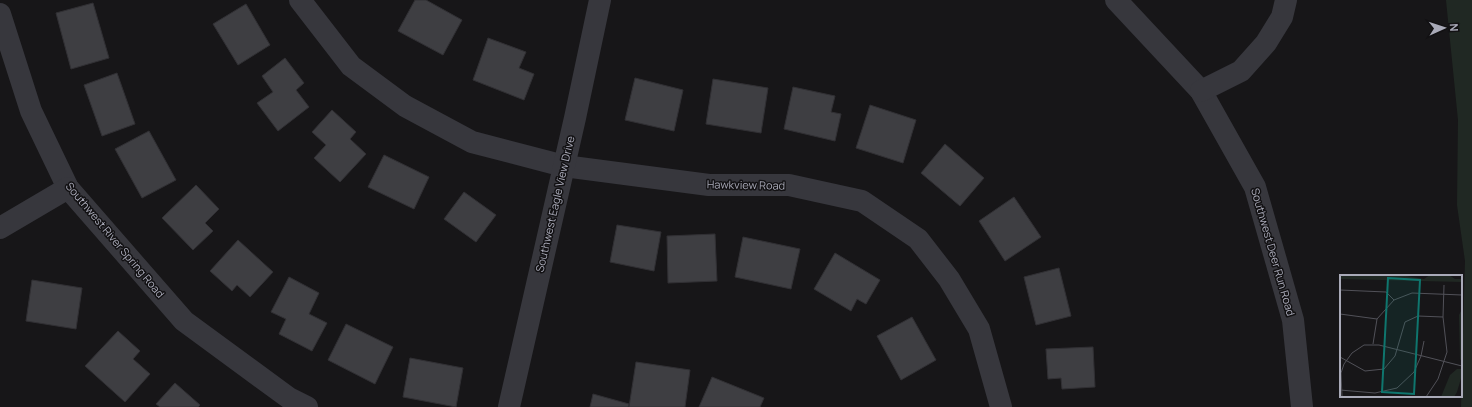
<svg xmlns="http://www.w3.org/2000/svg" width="1472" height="407" font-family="Manrope,sans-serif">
  <rect width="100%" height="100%" fill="#171618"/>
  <polygon fill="#202823" points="1446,0 1472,0 1472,407 1461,407 1465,261 1457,205 1458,120"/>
  <g fill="#3e3e42" stroke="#313034">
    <polygon points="415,0 426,0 462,20 443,55 398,31"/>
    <polygon points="93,3 109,58 71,69 56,13"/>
    <polygon points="246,4 270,45 238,65 213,24"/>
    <polygon points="488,38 526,52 519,68 534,74 524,100 473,80"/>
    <polygon points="285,58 304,83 296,90 309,107 278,131 257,103 273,92 262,76"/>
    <polygon points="117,73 135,124 102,136 84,85"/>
    <polygon points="635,78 683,90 674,131 625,120"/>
    <polygon points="713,79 768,88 761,133 706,124"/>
    <polygon points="793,87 835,96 831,112 841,114 835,141 784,129"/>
    <polygon points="870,105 916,120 903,163 856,148"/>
    <polygon points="332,110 356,132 350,139 366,154 340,182 314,158 326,145 312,132"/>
    <polygon points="149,131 176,180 142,198 115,149"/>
    <polygon points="945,144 984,178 960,206 921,173"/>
    <polygon points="384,155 429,177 414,209 368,187"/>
    <polygon points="196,185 219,209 205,223 213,231 193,250 162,218"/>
    <polygon points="464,192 496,215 476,242 444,219"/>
    <polygon points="1014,197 1041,237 1005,261 979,221"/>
    <polygon points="617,225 661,232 654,271 610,262"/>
    <polygon points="715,234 717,281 668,283 667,236"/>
    <polygon points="743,237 800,249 791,289 735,277"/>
    <polygon points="238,240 273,272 250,297 237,285 232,291 210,271"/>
    <polygon points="835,253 880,280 866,304 857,299 851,311 814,289"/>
    <polygon points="1059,268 1071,316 1036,325 1024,277"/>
    <polygon points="289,277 319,293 309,314 327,323 312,351 279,334 286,319 271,312"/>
    <polygon points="32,280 82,288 76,329 26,321"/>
    <polygon points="912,317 936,360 901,380 877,336"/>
    <polygon points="346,324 393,347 375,384 328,360"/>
    <polygon points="118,331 140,351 133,359 150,374 125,402 85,366"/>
    <polygon points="1093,347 1095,387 1062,389 1061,378 1048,379 1046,349"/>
    <polygon points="410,358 463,368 456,407 403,397"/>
    <polygon points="636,362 690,370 685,407 629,407"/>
    <polygon points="712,377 764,398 760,407 699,407"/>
    <polygon points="175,383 200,405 198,407 160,407 156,404"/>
    <polygon points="593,394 629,404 628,407 590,407"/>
  </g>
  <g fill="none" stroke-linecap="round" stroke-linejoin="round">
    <g stroke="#37373d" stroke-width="22">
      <polyline points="300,0 351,66 405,106 472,142 564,166 709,185 789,185 862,201 918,239 949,279 979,329 1001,407"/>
      <polyline points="1116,0 1201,91 1255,187 1293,320 1302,407"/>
      <polyline points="0,14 31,111 68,188 184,321 289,398 307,407"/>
      <polyline points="1201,91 1241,71 1266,43 1282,17 1286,0"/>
      <polyline points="0,228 68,188"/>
      <polyline points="509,407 575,118 600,0"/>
    </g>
  </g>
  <g text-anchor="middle" stroke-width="3" stroke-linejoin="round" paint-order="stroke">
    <g font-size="11" fill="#a9aab8" stroke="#121113">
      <text transform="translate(746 185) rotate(1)" y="4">Hawkview Road</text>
      <text transform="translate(555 204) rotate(-77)" y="4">Southwest Eagle View Drive</text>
      <text transform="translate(115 240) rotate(50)" y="4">Southwest River Spring Road</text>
      <text transform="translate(1273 252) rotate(74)" y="4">Southwest Deer Run Road</text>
    </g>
  </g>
  <g transform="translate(1340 275)">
    <rect width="122" height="122" fill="#171618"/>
    <path d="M0,0h60l24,4 6,-4h19l6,4h7v3l-122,-3zM122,34v50l-2,1 -1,-45zM117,94h5v6l-5,17 -3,5h-13l9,-22z" fill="#202823"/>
    <path fill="none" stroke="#515158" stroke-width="1" d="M0,15l46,2 8,8M0,39l37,5M33,69l4,-25 17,-19 18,-7 50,2M0,82l25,14 19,-2 11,-13 10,-34 13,-6 25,1M0,115l35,3 22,-5 17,-16 7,-16 3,-15M2,122l-1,-24 3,-9 8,-11 12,-8h15l83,21M86,122l12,-18 9,-27 -4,-35 1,-32"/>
    <path fill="#0f766e" fill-opacity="0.15" stroke="#0f766e" stroke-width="2" d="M48,3l32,2 -6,114 -32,-2z"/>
    <rect width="122" height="122" fill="none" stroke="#a9aab8" stroke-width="2"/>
  </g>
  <g transform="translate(1444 28) rotate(87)" stroke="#121113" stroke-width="3" paint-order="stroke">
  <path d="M0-3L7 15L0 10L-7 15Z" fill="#a9aab8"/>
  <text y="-6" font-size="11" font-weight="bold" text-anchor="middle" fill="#a9aab8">N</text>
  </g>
</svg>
